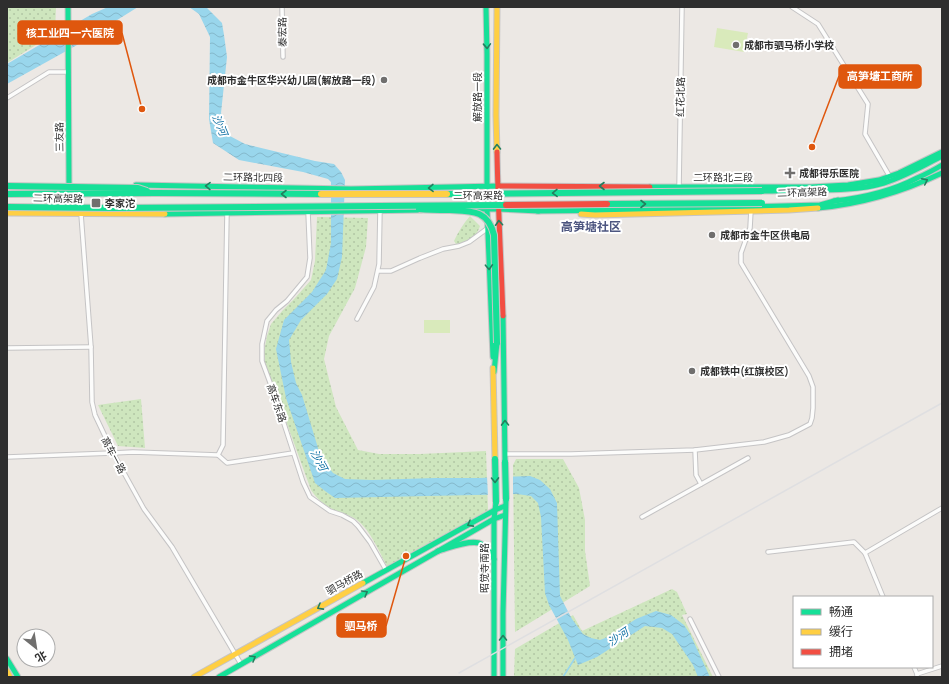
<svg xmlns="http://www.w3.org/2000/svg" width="949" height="684" font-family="Manrope,'Noto Sans SC',sans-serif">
  <defs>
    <pattern id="green-dots" width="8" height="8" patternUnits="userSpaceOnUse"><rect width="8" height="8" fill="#cee6be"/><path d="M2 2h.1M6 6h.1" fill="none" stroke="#b1c6a4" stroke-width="1.8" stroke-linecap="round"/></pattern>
    <pattern id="water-waves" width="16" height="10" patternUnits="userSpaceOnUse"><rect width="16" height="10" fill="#99d6ec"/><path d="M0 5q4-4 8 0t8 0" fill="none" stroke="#84b8cb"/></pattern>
  </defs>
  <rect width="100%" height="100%" fill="#ece8e4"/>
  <g fill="url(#green-dots)">
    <polygon points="7,7 56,7 55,33 7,63"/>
    <path d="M470,216l10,10c-1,3 -3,7 -5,9 -4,5 -13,8 -19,9l-2,-3c4,-9 9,-17 16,-25z"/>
    <path d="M317,217l51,1 -2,29 -11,41 -26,48 -5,23 12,48 22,43 21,4h41l66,-3 2,59 -101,56c-9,-16 -16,-35 -30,-46 -7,-5 -15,-7 -23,-10 -10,-5 -17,-11 -23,-20l-46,-127 -1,-11 3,-16 4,-12 12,-14 12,-12 16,-18 4,-19z"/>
    <polygon points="141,399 145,448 118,446 98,405"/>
    <polygon points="516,459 563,459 579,488 585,520 585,551 590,586 515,632 513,465"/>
    <polygon points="672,589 677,592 687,614 682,615 713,677 514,677 515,649 573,615 582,631"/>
  </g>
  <g fill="#d9eabb">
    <polygon points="717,28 748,33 744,52 714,47"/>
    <rect x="424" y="320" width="26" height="13"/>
  </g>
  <g fill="url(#water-waves)">
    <polygon points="108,7 138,7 77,45 7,84 7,64 92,14"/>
    <polygon points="189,7 206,7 222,23 224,35 227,57 221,113 228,135 245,144 315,161 334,164 341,172 345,180 342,257 337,279 327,294 301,320 289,340 291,362 296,383 302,395 321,458 333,473 345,479 372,480 435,478 479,478 530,476 540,480 550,489 557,503 560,596 572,619 583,634 591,638 600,640 608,637 636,619 656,611 671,615 684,625 690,634 710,677 698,677 693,665 672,634 662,628 645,626 597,657 578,665 568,640 549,605 545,593 541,517 538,503 531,496 517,494 335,498 325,491 315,483 286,398 276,349 284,320 312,292 326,270 331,243 331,182 328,179 303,172 239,160 213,143 209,119 210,37 199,14"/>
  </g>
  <polygon fill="#ece8e4" points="513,475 513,496 488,497 487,476"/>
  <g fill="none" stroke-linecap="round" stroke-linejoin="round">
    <polyline stroke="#99d6ec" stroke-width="1.5" points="563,677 575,658"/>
    <defs>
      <g id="street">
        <polyline points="282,7 283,57"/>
        <polyline points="792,7 818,24 868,104 865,134 890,177"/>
        <polyline points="7,98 49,72 68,72"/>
        <polyline points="679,187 682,7"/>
        <polyline points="308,212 310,258 307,277 287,301 276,310 267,321 262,344 262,361 275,396 303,482 310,497 330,511 342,515 353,521 358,526 370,542 386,570"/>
        <polyline points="81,214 91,347 92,402 95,415 113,453 144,509 172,547 241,664"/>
        <polyline points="378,271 391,271 420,258 443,249 459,246 469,242 488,228"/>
        <polyline points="357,319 374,287 379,264 380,210"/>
        <polyline points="7,348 91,347"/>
        <polyline points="695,450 696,475 701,484"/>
        <polyline points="505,454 571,454 695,450 764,442 789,435 810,424 812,418 813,408 813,387 809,376 741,263 741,253 750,228 751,210"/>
        <polyline points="218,455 223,445 227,213"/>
        <polyline points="7,457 113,453 133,452 218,455 227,463 293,453"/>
        <polyline points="642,517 748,458"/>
        <polyline points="768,552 854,542 865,553 883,597"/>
        <polyline points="865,553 942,508"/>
        <polyline points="690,619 719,677"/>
        <polyline points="914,667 917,674 917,677"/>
        <polyline points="917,674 942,666"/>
      </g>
      <g id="fast">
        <polyline points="68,7 69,185 79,210"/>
        <polyline points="486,7 487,54 487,209 493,357"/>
        <polyline points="136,185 351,189 500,186"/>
        <polyline points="650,187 811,187 848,185 879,180 899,173 942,152"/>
        <path d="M762,191c16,0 33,-1 49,-1 24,0 49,0 73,-7 20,-6 39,-17 58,-27"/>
        <path d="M834,201c28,-3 58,-10 83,-23 9,-4 17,-8 25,-13"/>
        <path d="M818,208c44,-4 84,-16 124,-35"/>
        <polyline points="471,209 498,209 539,211"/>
        <polyline points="537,211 634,210 820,205 838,200"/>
        <polyline points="165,214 421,210"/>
        <polyline points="503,316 505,462"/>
        <polyline points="494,372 497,343"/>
        <path d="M438,551c11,-3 30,-11 41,-8 7,2 12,10 15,16"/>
        <polyline points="363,583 495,510 505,506"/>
        <polyline points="7,659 18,677"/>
        <polyline points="219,677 494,519 505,515"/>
        <polyline points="494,677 494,519 496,502"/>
        <polyline points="503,677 503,613 506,499"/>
      </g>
      <g id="slow">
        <polyline points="497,152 496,115 497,7"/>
        <polyline points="7,213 165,214"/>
        <polyline points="581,214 595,215 789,210 818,208"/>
        <polyline points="493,368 495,459"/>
        <polyline points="7,671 10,677"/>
        <polyline points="194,677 363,583"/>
      </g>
      <g id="jam">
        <path d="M497,152c1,55 4,109 6,164"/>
        <polyline points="500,186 650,187"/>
      </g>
    </defs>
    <use href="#street" stroke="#c5c4c5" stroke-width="5.5"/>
    <use href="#fast" stroke="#c5c4c5" stroke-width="7"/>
    <use href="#slow" stroke="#c5c4c5" stroke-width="7"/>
    <use href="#jam" stroke="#c5c4c5" stroke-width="7"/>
    <use href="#street" stroke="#fcfcfb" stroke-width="3.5"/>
    <use href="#fast" stroke="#16e098" stroke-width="5"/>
    <use href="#slow" stroke="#ffcf43" stroke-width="5"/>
    <use href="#jam" stroke="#f24e42" stroke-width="5"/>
    <polyline stroke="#dfdfe1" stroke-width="1.5" points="459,673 942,403"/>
    <defs>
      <g id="fast-bridge">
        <polyline points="7,186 138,188 147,191"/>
        <polyline points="7,194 155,193 321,194"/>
        <polyline points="447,194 762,191"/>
        <polyline points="607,204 762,203"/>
        <polyline points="7,207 113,208 506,205"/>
        <path d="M419,209c10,1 21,1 31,1 22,1 38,0 44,25l3,108"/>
        <polyline points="495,459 496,502"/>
        <polyline points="505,462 506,499"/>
      </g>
      <polyline id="slow-bridge" points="321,194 447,194"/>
      <polyline id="jam-bridge" points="506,205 607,204"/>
    </defs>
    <use href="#fast-bridge" stroke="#c6c5c4" stroke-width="8" stroke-linecap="butt"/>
    <use href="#slow-bridge" stroke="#c6c5c4" stroke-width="8" stroke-linecap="butt"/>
    <use href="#jam-bridge" stroke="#c6c5c4" stroke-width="8" stroke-linecap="butt"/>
    <use href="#fast-bridge" stroke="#16e098" stroke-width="6"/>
    <use href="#slow-bridge" stroke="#ffcf43" stroke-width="6"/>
    <use href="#jam-bridge" stroke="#f24e42" stroke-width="6"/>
  </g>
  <defs><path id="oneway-chevron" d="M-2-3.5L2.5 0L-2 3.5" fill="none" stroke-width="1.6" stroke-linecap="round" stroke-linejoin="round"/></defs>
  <g stroke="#237e5e">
    <use href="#oneway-chevron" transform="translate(487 46) rotate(88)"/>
    <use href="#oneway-chevron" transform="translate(497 147) rotate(-91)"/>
    <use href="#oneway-chevron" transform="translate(925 181) rotate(-26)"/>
    <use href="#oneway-chevron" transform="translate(208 186) rotate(-179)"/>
    <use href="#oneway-chevron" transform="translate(602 186) rotate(-180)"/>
    <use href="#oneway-chevron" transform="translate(431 188) rotate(179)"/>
    <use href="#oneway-chevron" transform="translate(555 193) rotate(179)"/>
    <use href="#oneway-chevron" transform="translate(284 194) rotate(-180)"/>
    <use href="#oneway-chevron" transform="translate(643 204)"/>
    <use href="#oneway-chevron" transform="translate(499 223) rotate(-94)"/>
    <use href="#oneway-chevron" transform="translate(489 267) rotate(87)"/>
    <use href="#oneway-chevron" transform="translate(505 423) rotate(-91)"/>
    <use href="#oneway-chevron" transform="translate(495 480) rotate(89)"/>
    <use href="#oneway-chevron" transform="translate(470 524) rotate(151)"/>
    <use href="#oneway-chevron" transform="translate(365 593) rotate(-30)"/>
    <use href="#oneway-chevron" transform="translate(320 607) rotate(151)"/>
    <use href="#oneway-chevron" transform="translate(503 638) rotate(-90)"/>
    <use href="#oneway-chevron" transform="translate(253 658) rotate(-30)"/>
  </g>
  <g fill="#706f6e" stroke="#fff" stroke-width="1.5">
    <circle cx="736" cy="45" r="4"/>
    <circle cx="384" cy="80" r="4"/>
    <path d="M788 167h4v4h4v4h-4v4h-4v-4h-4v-4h4z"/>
    <rect x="91" y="198" width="10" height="10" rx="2"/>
    <circle cx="712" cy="235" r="4"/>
    <circle cx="692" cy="371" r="4"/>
  </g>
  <g text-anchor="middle" stroke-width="4" stroke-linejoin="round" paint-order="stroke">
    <g font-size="10" fill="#2e2e2e" stroke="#fff">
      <text transform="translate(282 32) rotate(-91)" y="4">泰宏路</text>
      <text transform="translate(477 97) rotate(-90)" y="4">解放路一段</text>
      <text transform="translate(680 97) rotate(-89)" y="4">红花北路</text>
      <text transform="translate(59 137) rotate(-91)" y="4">三友路</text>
      <text transform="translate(253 177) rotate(1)" y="4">二环路北四段</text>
      <text x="723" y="181">二环路北三段</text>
      <text transform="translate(802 192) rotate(-2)" y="4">二环高架路</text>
      <text x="478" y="199">二环高架路</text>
      <text transform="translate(58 198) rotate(1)" y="4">二环高架路</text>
      <text transform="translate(277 403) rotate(71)" y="4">高车东路</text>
      <text transform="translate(114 455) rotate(62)" y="4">高车一路</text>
      <text transform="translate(484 568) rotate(-90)" y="4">昭觉寺南路</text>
      <text transform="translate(344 582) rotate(-29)" y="4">驷马桥路</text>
    </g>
    <g font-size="10" font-weight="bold" fill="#2e2e2e" stroke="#fff" text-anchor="start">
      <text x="744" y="49">成都市驷马桥小学校</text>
      <text x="376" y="84" text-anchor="end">成都市金牛区华兴幼儿园(解放路一段)</text>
      <text x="799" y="177">成都得乐医院</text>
      <text x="105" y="207">李家沱</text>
      <text x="720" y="239">成都市金牛区供电局</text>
      <text x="700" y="375">成都铁中(红旗校区)</text>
    </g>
    <g font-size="11" font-style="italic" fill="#0d6fa3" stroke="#fff">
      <text transform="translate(220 125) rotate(67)" y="4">沙河</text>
      <text transform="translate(319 460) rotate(62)" y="4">沙河</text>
      <text transform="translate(618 637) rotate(-34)" y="4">沙河</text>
    </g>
    <g font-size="12" font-weight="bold" fill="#4d5680" stroke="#fff">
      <text x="591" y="231">高笋塘社区</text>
    </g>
  </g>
  <path fill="none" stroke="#df570e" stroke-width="1.5" d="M142 109L122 33M812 147L839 76M406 556L386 626"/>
  <g fill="#df570e" stroke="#fff" stroke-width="1.5">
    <circle cx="142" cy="109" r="4"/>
    <circle cx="812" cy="147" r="4"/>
    <circle cx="406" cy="556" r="4"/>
  </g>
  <g fill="#df570e" stroke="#df570e" stroke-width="1.5">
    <rect x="18" y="21" width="104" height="23" rx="4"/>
    <rect x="839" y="65" width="82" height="23" rx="4"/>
    <rect x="337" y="614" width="49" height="23" rx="4"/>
  </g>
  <g font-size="11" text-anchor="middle" font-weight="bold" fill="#fff">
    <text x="70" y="37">核工业四一六医院</text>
    <text x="880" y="80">高笋塘工商所</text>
    <text x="361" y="630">驷马桥</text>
  </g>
  <rect width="949" height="684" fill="none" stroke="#2e2e2e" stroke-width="16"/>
  <rect x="793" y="596" width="140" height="72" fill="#ffffff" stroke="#ababab"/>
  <rect x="801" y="609" width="20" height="6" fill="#16e098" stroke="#ababab"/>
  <text x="829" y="616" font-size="12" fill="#2e2e2e">畅通</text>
  <rect x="801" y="629" width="20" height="6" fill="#ffcf43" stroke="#ababab"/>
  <text x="829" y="636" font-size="12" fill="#2e2e2e">缓行</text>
  <rect x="801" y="649" width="20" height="6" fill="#f24e42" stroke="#ababab"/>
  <text x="829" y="656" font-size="12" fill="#2e2e2e">拥堵</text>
  <g transform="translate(36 648) rotate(150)"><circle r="19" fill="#ffffff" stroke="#ababab"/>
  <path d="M0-3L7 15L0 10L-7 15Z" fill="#706f6e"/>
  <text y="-6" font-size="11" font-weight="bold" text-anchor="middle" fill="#2e2e2e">北</text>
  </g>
</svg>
